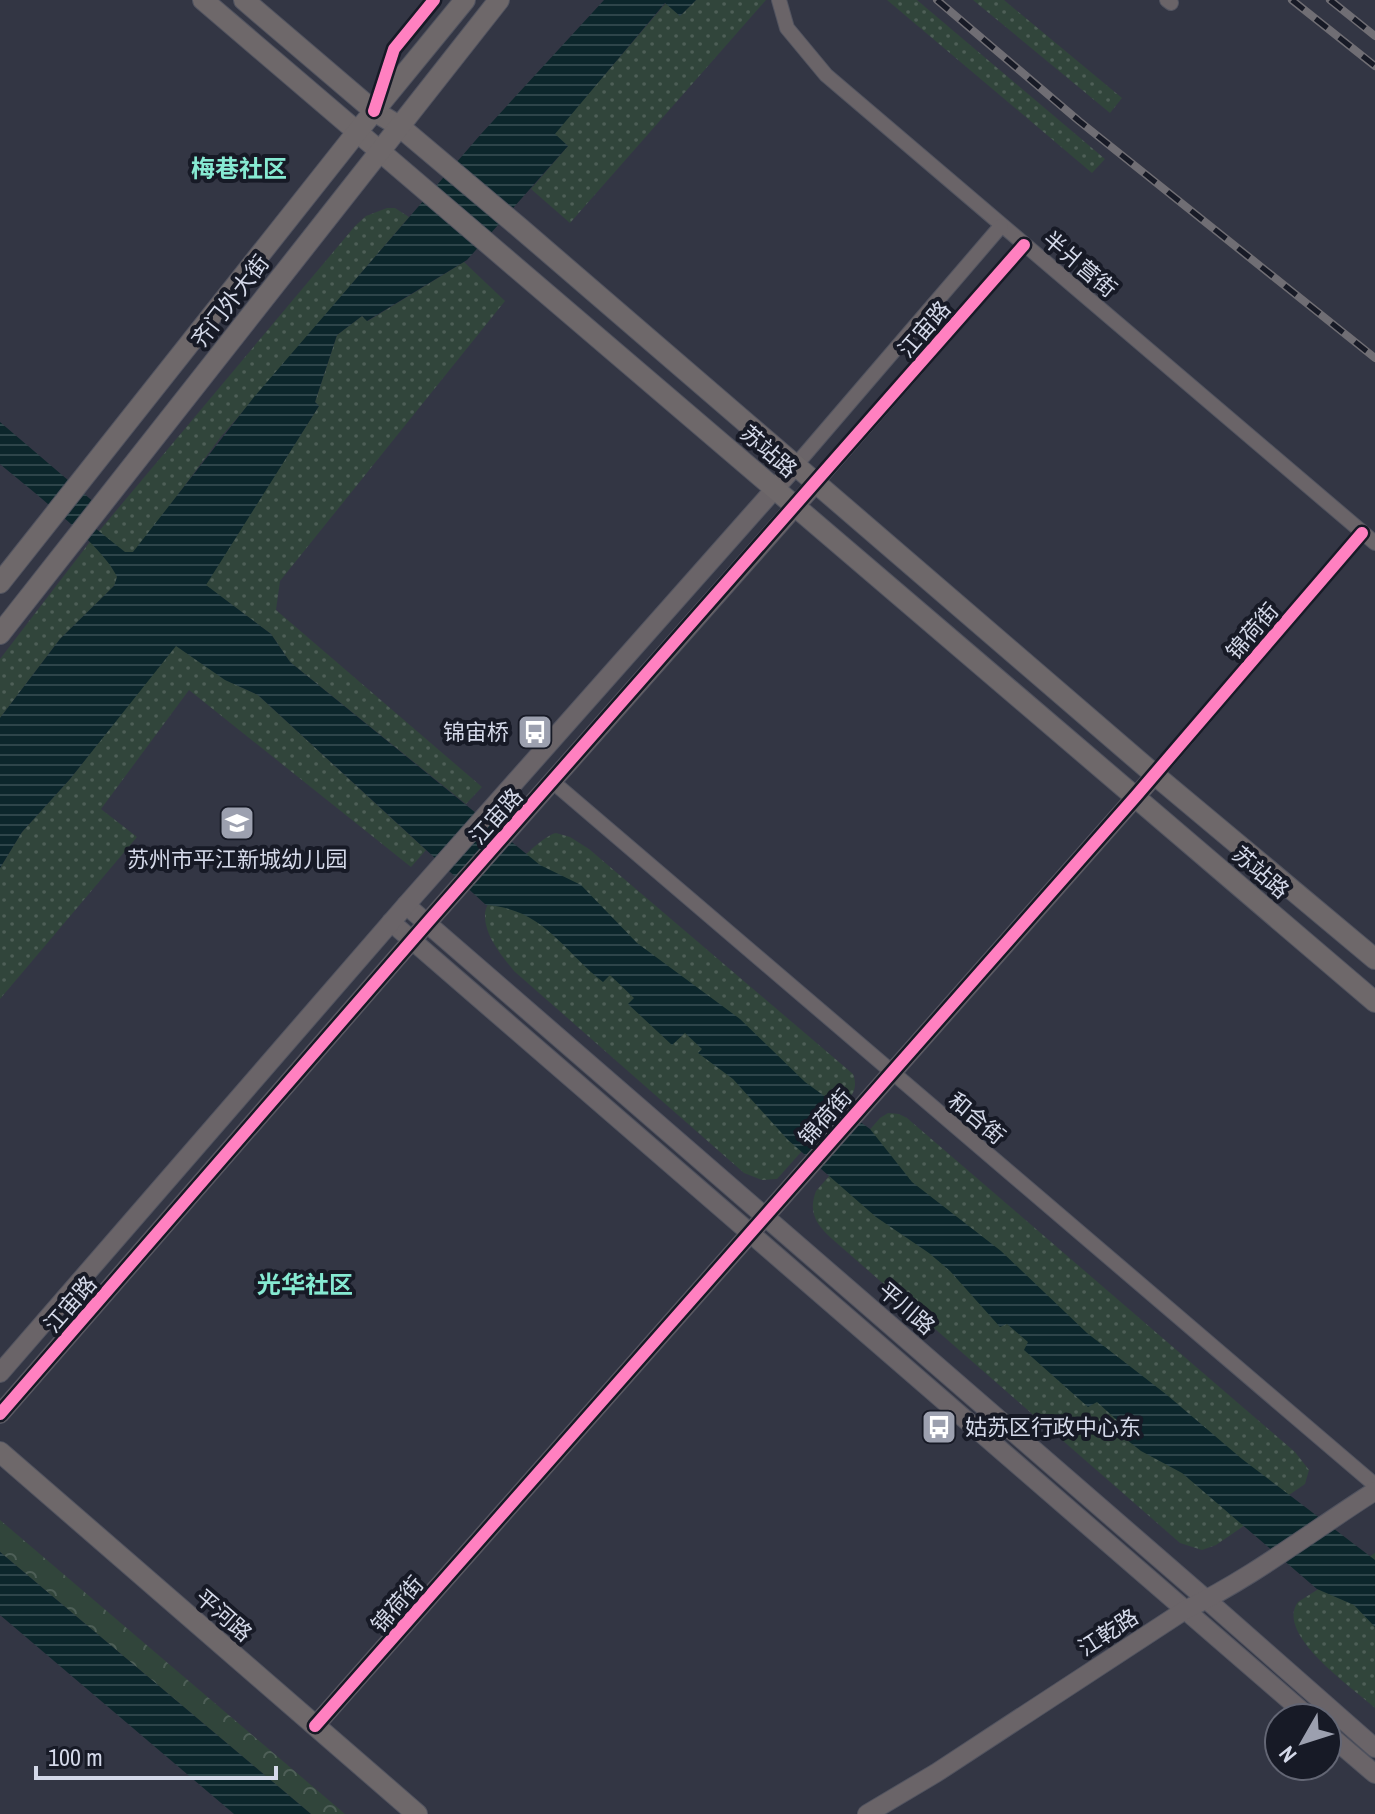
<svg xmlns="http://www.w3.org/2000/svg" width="1375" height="1814" font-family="'Archivo Narrow','Noto Sans SC',sans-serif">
  <defs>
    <pattern id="grass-dots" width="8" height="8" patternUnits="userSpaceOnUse" patternTransform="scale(2)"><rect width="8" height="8" fill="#31453b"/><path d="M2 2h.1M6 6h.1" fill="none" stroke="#4e5f57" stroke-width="1.8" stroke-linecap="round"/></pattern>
    <pattern id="forest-crowns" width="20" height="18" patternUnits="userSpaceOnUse" patternTransform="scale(2)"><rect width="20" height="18" fill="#31453b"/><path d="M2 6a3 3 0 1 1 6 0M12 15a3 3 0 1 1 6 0" fill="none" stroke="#4e5f57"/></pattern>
    <pattern id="water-rules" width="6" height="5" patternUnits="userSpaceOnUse" patternTransform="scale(2)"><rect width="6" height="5" fill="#0c262b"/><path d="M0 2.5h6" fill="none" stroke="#2e454a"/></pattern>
  </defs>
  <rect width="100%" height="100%" fill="#333644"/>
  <g fill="url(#grass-dots)">
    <polygon points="696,0 766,0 570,223 531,189 568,146 554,134 666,3 680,16"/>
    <polygon points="887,0 917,0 1105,159 1092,173"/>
    <polygon points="973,0 1004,0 1122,98 1110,113"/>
    <polygon points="387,208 395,208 409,217 220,438 142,543 114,586 60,639 0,718 0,659 89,543 355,226 366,216"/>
    <polygon points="464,262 505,301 280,581 276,610 482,787 466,804 290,662 271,634 205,585 319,406 315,402 337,335 362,316 368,321"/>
    <polygon points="175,645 226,680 258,695 426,850 411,867 189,690 101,809 137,837 0,999 0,868 22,832 70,779"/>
    <path d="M556,833l14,4 19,12 264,225c3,8 3,15 -2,22l-74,83 -15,1 -18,-7 -230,-202c-12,-15 -29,-35 -29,-55 -1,-21 52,-79 71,-83z"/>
    <path d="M888,1113l11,1 8,4 388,334 14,18 -4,14 -89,61 -14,5 -22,-7 -349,-305c-15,-14 -23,-26 -15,-47l64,-73z"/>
    <path d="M1375,1553v155c-22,-20 -101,-74 -77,-106z"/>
  </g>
  <polygon fill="url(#forest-crowns)" points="0,1520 345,1814 311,1814 0,1552"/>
  <g fill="url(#water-rules)">
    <path d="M604,0h92l-16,16 -15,-13 -110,131 13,12 -101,114 -100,61 -5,-5 -25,19 -22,67 4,4 -113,179 65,49 19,28 250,203 41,20 56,58 103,76 65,63 65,47 42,53 89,69 86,82 80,62 75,64 133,101v67l-21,-22 -37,-16 -135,-116 -41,-22 -28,-22 5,-8 -21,-19 -9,5 -64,-57 4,-8 -21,-18 -7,3 -50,-56 -21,-18 -53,-36 -88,-77 -55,-61 -35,-26 4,-4 -17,-16 -13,12 -44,-41 6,-6 -24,-23 -7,7c-41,-32 -59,-73 -117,-77l-228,-210 -33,-15 -49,-34 -106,133 -48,53 -22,36v-150l60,-79 54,-53 3,-9c-13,-31 -89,-89 -117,-113v-42l96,82 -11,16 40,32h8l121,-155 227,-263z"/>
    <polygon points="0,1552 311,1814 234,1814 0,1615"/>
  </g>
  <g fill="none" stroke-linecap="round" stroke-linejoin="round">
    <defs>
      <g id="minor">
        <polyline points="779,0 787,28 826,75 1375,543"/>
        <polyline points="1167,0 1171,3"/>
        <polyline points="795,466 1001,226"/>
        <polyline points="816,483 1024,245"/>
        <polyline points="1155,775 1362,533"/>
        <polyline points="553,782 1375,1485"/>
      </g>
      <g id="tertiary">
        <polyline points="406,905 1207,1600 1375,1748"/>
        <polyline points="391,922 1310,1718"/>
        <polyline points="0,1373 406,905 795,466"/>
        <polyline points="0,1414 427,923 816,483"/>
        <polyline points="315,1726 1155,775"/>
        <polyline points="1327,1733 1375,1774"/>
        <path d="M867,1814l69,-41 249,-163c67,-32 127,-79 190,-119"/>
      </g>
      <g id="secondary">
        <polyline points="203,0 1375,1002"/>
        <polyline points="244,0 374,111 399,126 520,228 1155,775 1375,959"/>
        <polyline points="0,583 357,132 465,0"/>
        <polyline points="0,634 499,0"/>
        <polyline points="0,1452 417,1814"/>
      </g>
    </defs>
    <use href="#minor" stroke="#525460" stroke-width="16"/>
    <use href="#tertiary" stroke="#525460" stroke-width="20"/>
    <use href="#secondary" stroke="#525460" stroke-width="22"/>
    <use href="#minor" stroke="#6a6468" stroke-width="14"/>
    <use href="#tertiary" stroke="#6a6468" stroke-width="18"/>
    <use href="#secondary" stroke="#6e686a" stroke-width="20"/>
    <defs>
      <g id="rail">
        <polyline points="937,0 1079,121 1375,358"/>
        <polyline points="1292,0 1375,66"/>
        <polyline points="1330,0 1375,36"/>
      </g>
    </defs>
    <use href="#rail" stroke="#706e74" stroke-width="8"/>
    <use href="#rail" stroke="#171a26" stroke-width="5" stroke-dasharray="15" stroke-linecap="butt"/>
    <defs>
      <g id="cycleway">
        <polyline points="374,111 394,49 434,0"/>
        <polyline points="0,1414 427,923 1024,245"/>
        <polyline points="315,1726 1136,796 1362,533"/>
      </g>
    </defs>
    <use href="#cycleway" stroke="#171a26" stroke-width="17"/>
    <use href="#cycleway" stroke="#ff80c0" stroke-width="12"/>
  </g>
  <defs>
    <symbol id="bus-square" viewBox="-11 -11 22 22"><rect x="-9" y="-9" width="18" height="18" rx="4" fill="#9ca0af" stroke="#171a26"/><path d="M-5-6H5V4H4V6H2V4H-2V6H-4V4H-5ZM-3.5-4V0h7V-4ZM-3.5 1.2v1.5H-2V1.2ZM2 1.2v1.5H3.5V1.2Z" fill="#fff"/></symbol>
    <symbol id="school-square" viewBox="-11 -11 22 22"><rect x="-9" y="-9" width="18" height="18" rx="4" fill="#9ca0af" stroke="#171a26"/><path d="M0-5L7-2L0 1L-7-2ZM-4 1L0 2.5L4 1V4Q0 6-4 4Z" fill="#fff"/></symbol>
  </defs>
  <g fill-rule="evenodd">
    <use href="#bus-square" x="515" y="712" width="40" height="40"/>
    <use href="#school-square" x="217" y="803" width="40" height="40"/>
    <use href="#bus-square" x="919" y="1407" width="40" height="40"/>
  </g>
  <g text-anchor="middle" stroke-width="8" stroke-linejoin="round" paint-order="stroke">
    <g font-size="22" fill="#d4d9e9" stroke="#171a26">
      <text transform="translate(1080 264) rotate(40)" y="8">半爿营街</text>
      <text transform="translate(230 301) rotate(-52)" y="8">齐门外大街</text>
      <text transform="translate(924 329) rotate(-49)" y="8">江宙路</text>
      <text transform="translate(769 451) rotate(41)" y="8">苏站路</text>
      <text transform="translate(1252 631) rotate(-49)" y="8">锦荷街</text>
      <text transform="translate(496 816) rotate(-48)" y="8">江宙路</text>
      <text transform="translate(1261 872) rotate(41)" y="8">苏站路</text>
      <text transform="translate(825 1117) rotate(-48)" y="8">锦荷街</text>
      <text transform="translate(977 1118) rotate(40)" y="8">和合街</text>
      <text transform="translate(70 1304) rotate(-49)" y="8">江宙路</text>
      <text transform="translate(907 1308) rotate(41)" y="8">平川路</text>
      <text transform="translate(397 1604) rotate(-49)" y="8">锦荷街</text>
      <text transform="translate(224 1615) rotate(41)" y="8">平河路</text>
      <text transform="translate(1108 1632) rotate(-33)" y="8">江乾路</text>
    </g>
    <g font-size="22" fill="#d4d9e9" stroke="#171a26" text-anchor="end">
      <text x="509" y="740">锦宙桥</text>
      <text x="237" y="867" text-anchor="middle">苏州市平江新城幼儿园</text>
      <text x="965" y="1435" text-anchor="start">姑苏区行政中心东</text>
    </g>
    <g font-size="24" font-weight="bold" fill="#86ead2" stroke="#171a26">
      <text x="239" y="177">梅巷社区</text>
      <text x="305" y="1293">光华社区</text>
    </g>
  </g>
  <g transform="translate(1303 1742) rotate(231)"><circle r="38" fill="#171a26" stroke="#636674" stroke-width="2"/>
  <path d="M0-6L14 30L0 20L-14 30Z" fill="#9ca0af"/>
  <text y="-12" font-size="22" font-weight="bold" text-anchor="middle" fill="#d4d9e9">N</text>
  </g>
  <path d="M36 1766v12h240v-12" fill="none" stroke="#d4d9e9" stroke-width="4"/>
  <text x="48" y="1766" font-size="24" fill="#d4d9e9" stroke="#171a26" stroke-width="6" paint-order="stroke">100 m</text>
</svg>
